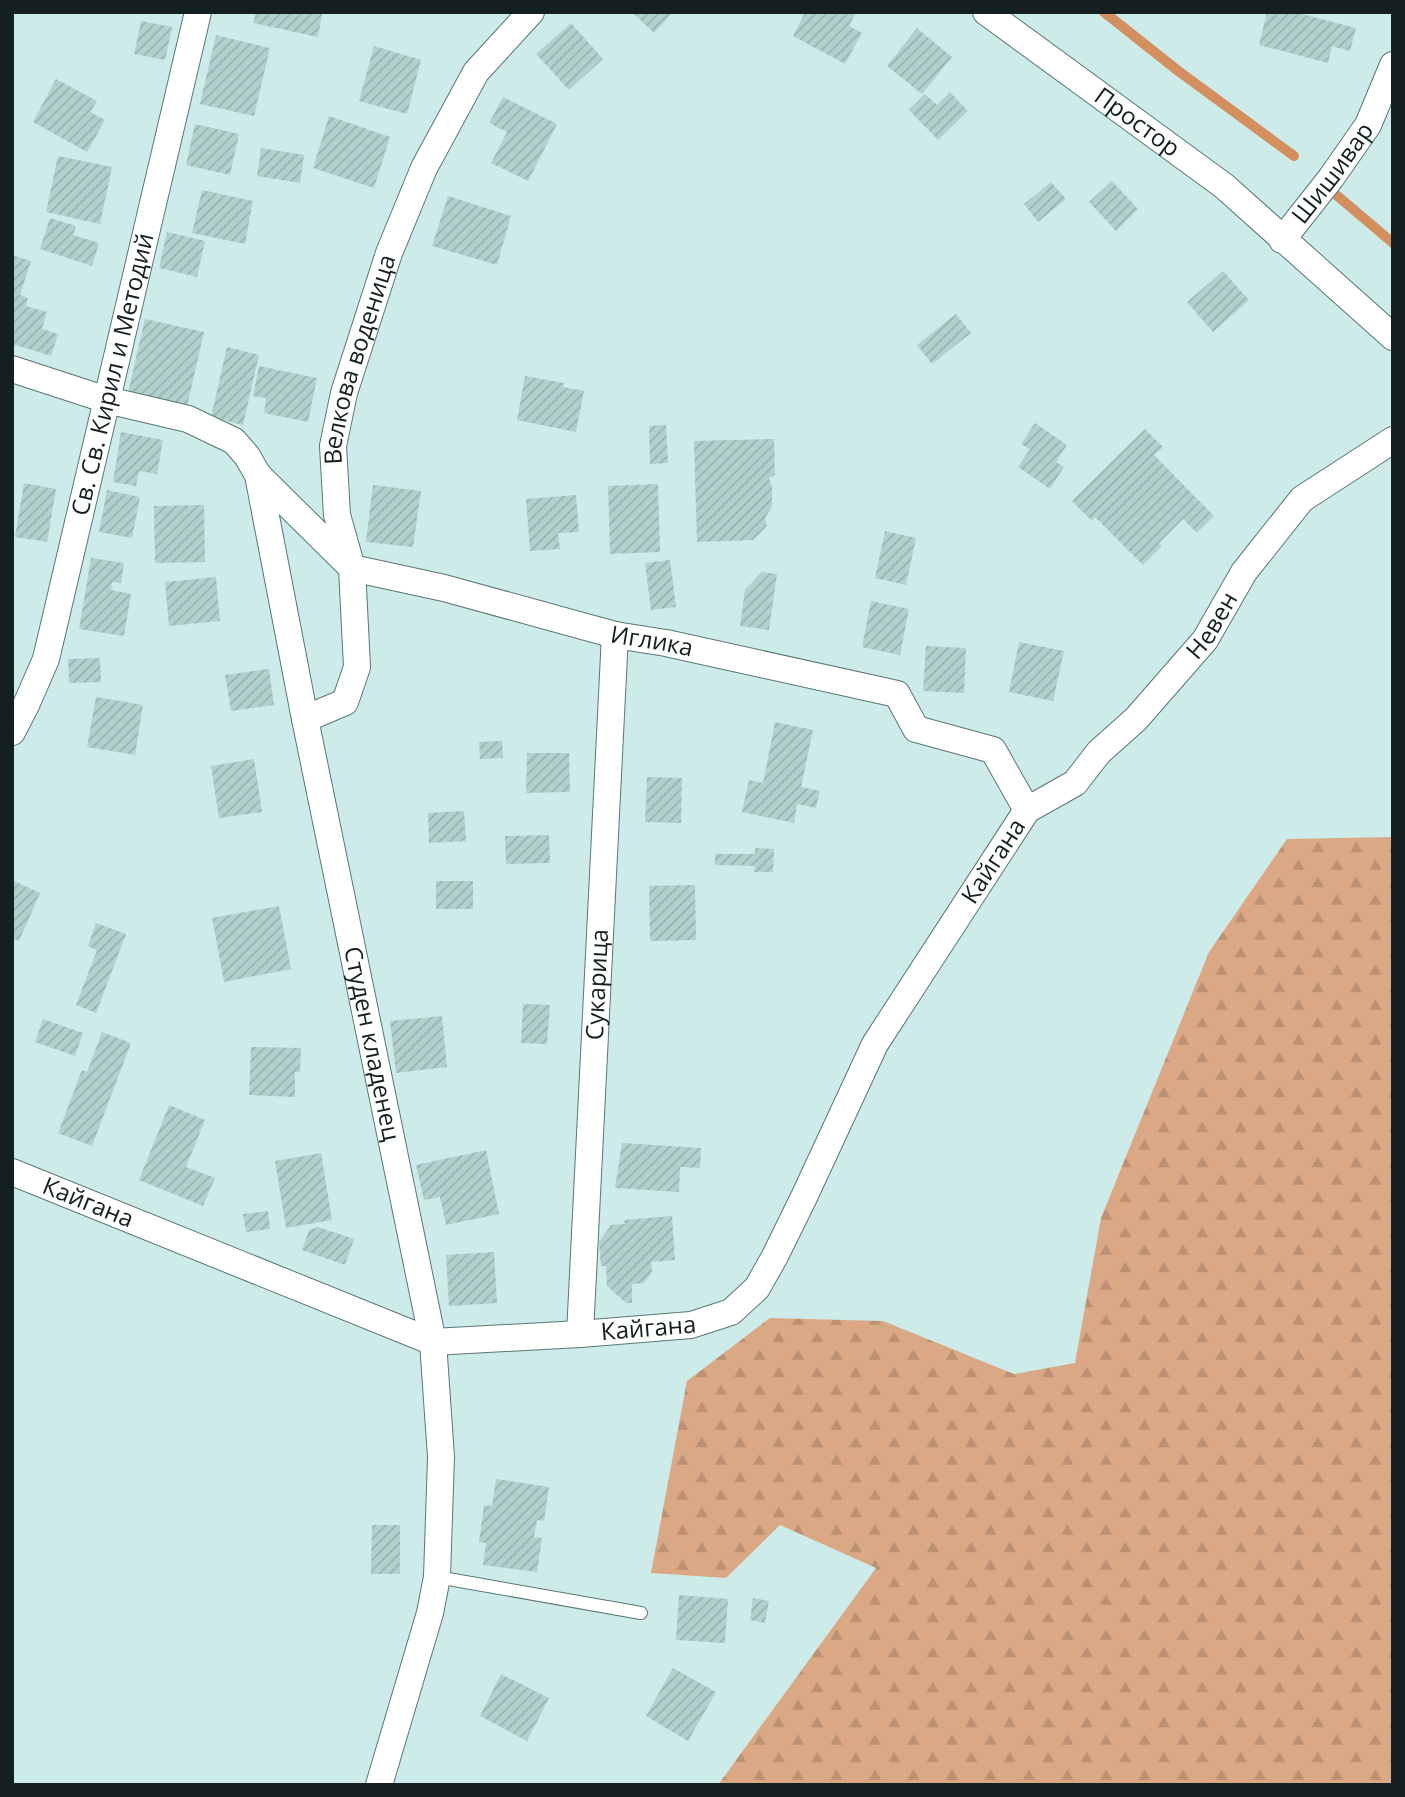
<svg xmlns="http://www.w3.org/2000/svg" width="1405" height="1797" font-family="'Open Sans',sans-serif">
  <defs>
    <pattern id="forest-firs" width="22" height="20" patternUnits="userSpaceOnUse" patternTransform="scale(1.75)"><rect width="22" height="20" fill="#dba886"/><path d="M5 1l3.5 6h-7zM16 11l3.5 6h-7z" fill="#bb9073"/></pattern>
    <pattern id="building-hatch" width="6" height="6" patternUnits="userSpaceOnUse" patternTransform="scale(1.75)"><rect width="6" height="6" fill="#b2d0cd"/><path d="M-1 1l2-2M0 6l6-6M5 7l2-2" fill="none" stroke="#98b2b0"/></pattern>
  </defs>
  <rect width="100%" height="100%" fill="#cdece9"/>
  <polygon fill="url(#forest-firs)" points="1393,837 1393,1785 718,1785 876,1568 780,1525 726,1578 651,1573 687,1381 770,1318 883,1321 1014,1374 1075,1363 1101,1218 1209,952 1287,839"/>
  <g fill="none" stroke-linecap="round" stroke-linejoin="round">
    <g stroke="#d38f60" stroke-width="10">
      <polyline points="1104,12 1177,70 1294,156"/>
      <polyline points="1334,193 1393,243"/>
    </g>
  </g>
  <g fill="url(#building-hatch)">
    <polygon points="256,12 313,12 322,14 318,37 253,23"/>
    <polygon points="632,12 673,12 654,33"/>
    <polygon points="805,12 856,12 849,26 862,33 845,64 793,36"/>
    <polygon points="1267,12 1303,12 1302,14 1356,28 1350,51 1332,46 1328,63 1259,45"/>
    <polygon points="141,21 172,27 165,60 134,54"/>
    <polygon points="571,23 603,59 569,90 536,54"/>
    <polygon points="917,28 952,57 922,94 887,66"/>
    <polygon points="216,35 270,48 254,116 200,104"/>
    <polygon points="374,46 421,60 407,114 359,101"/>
    <polygon points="56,79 97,101 90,112 105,120 87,152 33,122"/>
    <polygon points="950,92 968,111 938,140 909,110 925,94 937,105"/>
    <polygon points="503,97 557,124 528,181 491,163 507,132 489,123"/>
    <polygon points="329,116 390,137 374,188 313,168"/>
    <polygon points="195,124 239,134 230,175 186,165"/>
    <polygon points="261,148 304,155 300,183 257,176"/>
    <polygon points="58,156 112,167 100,224 46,212"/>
    <polygon points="1112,181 1138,209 1116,231 1089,202"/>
    <polygon points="1051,182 1066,199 1038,222 1024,204"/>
    <polygon points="202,190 253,201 245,244 192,233"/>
    <polygon points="448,196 511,216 497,265 432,246"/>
    <polygon points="50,218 76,226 73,235 99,243 92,266 40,249"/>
    <polygon points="167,232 205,241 197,277 159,268"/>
    <polygon points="12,255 31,261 20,295 28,298 26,306 47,312 42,329 58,334 51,356 12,344"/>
    <polygon points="1223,271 1249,300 1213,332 1187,302"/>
    <polygon points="956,314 971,333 932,364 917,345"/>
    <polygon points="145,319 204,332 186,411 128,393"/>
    <polygon points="227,347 259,355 243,425 211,417"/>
    <polygon points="259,366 317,378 308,422 264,413 266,398 253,396"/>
    <polygon points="525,376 564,383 563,387 584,391 576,432 517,420"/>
    <polygon points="1035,423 1067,445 1056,462 1064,467 1050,489 1018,467 1030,449 1021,444"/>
    <polygon points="666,425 668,463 650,464 649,426"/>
    <polygon points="1145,429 1163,447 1154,455 1214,516 1197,533 1183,519 1159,543 1162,546 1143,565 1095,517 1092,521 1072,501"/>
    <polygon points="121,432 163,440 157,474 139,471 136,486 113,482"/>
    <polygon points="774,439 775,475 769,478 772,487 772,507 765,518 767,526 753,540 697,542 694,441"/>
    <polygon points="24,483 56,489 47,542 15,537"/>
    <polygon points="658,484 660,552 610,554 608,486"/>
    <polygon points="373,485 421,491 413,547 366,542"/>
    <polygon points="107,490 140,497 132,538 99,532"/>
    <polygon points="576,495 579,532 558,533 560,549 530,551 526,499"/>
    <polygon points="204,505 205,562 155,563 154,506"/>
    <polygon points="885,531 916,538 906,585 875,578"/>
    <polygon points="91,558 124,563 121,583 112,582 111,590 131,594 124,636 79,629"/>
    <polygon points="670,560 676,607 651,610 645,563"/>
    <polygon points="762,572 777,574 769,630 740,626 745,590"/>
    <polygon points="216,577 220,621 169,626 165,582"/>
    <polygon points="871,601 909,609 900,655 862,647"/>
    <polygon points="1019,642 1064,651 1053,701 1009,692"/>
    <polygon points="926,646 966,648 964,693 923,691"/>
    <polygon points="100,658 101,682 69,683 68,659"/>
    <polygon points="269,669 274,705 231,711 225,675"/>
    <polygon points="96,697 143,705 135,755 87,747"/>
    <polygon points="775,722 813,730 801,787 820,791 816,808 797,804 794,823 742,812 749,780 763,783"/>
    <polygon points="502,741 503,758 480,759 479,742"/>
    <polygon points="527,753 569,753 570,792 526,793"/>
    <polygon points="254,759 262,812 219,818 211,766"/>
    <polygon points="647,777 682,778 681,823 645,822"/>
    <polygon points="464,811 466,841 429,843 428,813"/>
    <polygon points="549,835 550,863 506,864 505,836"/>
    <polygon points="755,848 774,849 773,872 754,872 755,866 715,865 715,854 755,854"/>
    <polygon points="12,880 40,893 19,941 12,938"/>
    <rect x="436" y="881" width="37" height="28"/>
    <polygon points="695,885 696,940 650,941 649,886"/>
    <polygon points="279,906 291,969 224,982 212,918"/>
    <polygon points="96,923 126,934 96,1013 76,1005 97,950 88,946"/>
    <polygon points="523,1004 550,1005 547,1044 521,1043"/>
    <polygon points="442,1016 447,1067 396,1073 390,1021"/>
    <polygon points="43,1019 83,1033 75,1056 35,1042"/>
    <polygon points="102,1032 131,1043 92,1146 58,1133 82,1070 87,1072"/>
    <polygon points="251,1047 301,1048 300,1072 295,1072 295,1097 249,1095"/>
    <polygon points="169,1105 205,1120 186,1167 215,1178 203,1206 139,1180"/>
    <polygon points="622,1143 701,1148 700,1168 680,1167 679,1192 615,1188"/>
    <polygon points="486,1150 499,1214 446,1225 440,1197 424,1200 416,1165"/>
    <polygon points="321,1153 332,1220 286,1228 275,1161"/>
    <polygon points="268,1211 270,1229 246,1232 243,1214"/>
    <polygon points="672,1216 675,1260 651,1262 652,1272 644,1283 632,1284 632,1303 626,1303 607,1286 606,1266 601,1266 599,1242 611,1225 625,1224 624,1220"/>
    <polygon points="318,1227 354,1239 345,1265 302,1250 309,1230"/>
    <polygon points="494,1252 497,1303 449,1306 446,1255"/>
    <polygon points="496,1479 549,1487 544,1521 537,1520 534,1537 542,1538 537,1572 483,1565 486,1543 479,1542 484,1505 492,1506"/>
    <polygon points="372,1525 400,1525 400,1574 371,1574"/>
    <polygon points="679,1595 728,1599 725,1643 676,1640"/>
    <polygon points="753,1598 769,1601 765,1623 750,1620"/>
    <polygon points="673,1668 716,1692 688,1741 646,1716"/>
    <polygon points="501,1674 549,1698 527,1741 480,1716"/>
  </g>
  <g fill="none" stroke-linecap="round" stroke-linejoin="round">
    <defs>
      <polyline id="lane" points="437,1577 641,1613"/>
      <g id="street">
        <path id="s1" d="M986,12l238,174 169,151"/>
        <path id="s2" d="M1282,240l49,-62 37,-53 25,-60"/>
        <path id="s3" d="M12,369l95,31 81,19 46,22 13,15 11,19 47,244 128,623 8,115 -4,120 -7,36 -51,172"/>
        <path id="s4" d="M258,475l94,93 92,20 171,47 51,8 231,51 19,35 77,21 34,60"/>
        <path id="s5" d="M305,719l40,-17 12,-35 -5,-99 -15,-53 -4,-69 11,-53 45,-140 35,-85 52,-96 55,-60"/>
        <path id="s6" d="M12,732l14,-27 20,-46 152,-647"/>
        <path id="s7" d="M12,1172l421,170 147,-8 111,-9 40,-13 26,-24 18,-32 29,-59 71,-153 152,-234 48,-27 24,-31 37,-33 69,-79 39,-68 58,-73 91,-59"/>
        <path id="s8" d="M580,1334l35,-699"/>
      </g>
    </defs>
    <use href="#lane" stroke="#5a7674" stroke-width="14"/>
    <use href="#street" stroke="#5a7674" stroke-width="28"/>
    <use href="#lane" stroke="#fff" stroke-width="12"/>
    <use href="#street" stroke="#fff" stroke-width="26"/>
  </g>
  <g text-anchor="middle" stroke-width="5" stroke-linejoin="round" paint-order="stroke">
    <g font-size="24" fill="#14201f" stroke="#fff">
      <text dy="8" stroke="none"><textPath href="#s1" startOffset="187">Простор</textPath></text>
      <text dy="8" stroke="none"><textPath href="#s2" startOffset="84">Шишивар</textPath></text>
      <text dy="8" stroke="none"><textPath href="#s5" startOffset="394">Велкова воденица</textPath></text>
      <text dy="8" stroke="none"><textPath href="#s6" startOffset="373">Св. Св. Кирил и Методий</textPath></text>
      <text dy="8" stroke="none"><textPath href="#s7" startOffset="1605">Невен</textPath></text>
      <text dy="8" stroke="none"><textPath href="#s4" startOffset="441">Иглика</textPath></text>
      <text dy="8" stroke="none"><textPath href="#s7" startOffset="1279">Кайгана</textPath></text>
      <text dy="8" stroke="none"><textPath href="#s8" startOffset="350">Сукарица</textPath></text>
      <text dy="8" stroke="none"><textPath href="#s3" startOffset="856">Студен кладенец</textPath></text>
      <text dy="8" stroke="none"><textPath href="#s7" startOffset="82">Кайгана</textPath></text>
      <text dy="8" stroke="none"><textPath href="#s7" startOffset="670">Кайгана</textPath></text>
    </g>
  </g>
  <rect width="1405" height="1797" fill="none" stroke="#14201f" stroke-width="28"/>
</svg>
